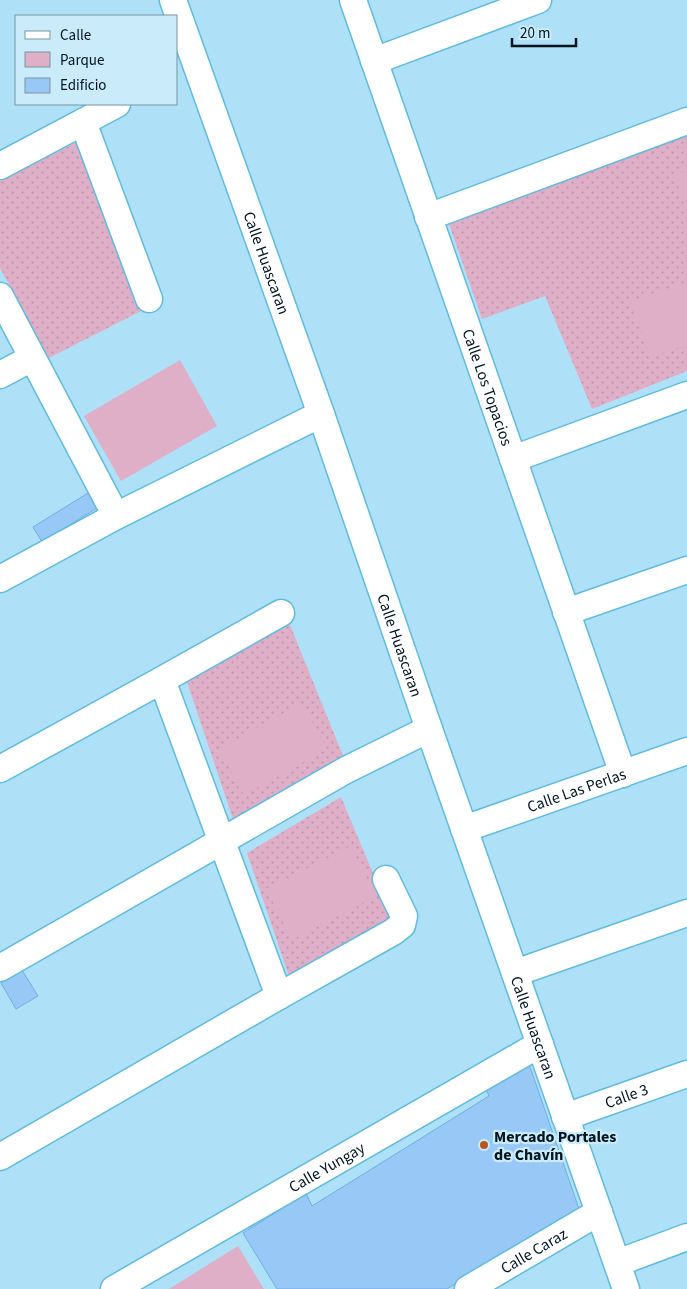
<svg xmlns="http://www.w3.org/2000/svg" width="687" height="1289" font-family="'Source Sans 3',sans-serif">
  <defs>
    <pattern id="green-dots" width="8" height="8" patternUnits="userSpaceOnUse" patternTransform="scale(1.25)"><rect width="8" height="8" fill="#deafc7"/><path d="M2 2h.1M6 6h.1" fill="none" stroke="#bd96aa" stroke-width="1.8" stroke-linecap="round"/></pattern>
  </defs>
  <rect width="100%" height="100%" fill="#aee1f8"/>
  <g fill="url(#green-dots)">
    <polygon points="687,135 687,371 592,409 545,296 482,319 448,221"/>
    <polygon points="85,138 147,308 49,358 0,268 0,181"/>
    <polygon points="290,625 346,763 235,825 186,679"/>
    <polygon points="341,797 393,921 291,982 247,853"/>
  </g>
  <g fill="#deafc7">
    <polygon points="687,171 687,214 675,174"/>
    <polygon points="687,282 687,345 650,357 631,301"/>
    <polygon points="180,360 217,426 121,481 84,416"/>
    <polygon points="302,703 327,749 244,795 219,749"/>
    <polygon points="351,846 376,896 292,940 266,889"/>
    <polygon points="238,1246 264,1289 169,1289"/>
  </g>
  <g fill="#98c8f5" stroke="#70ade4">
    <polygon points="93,490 102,505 42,542 33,527"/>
    <polygon points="22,970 38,996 16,1009 1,983"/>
    <polygon points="528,1061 579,1209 447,1289 277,1289 243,1233 306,1193 312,1206 489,1096 485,1087"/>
  </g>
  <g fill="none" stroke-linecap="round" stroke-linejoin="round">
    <defs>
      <g id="minor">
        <path id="s1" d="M173,0l148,414 108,315 197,560"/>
        <path id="s2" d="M353,0l270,774"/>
        <polyline points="374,61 538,0"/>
        <polyline points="83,122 149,299"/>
        <polyline points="0,166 117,104"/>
        <polyline points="428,217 687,121"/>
        <polyline points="0,296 116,516"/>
        <polyline points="0,375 32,358"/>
        <polyline points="513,459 687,395"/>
        <polyline points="0,579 116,516 321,414"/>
        <polyline points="566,612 687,570"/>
        <polyline points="162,680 279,996"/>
        <polyline points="0,769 162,680 281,613"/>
        <path id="s3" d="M464,829l223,-78"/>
        <polyline points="0,968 346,770 429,729"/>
        <polyline points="515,973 687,913"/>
        <path id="s4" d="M565,1117l122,-43"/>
        <polyline points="0,1157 279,996 393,932 402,925 404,916 386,879"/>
        <polyline points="617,1263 687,1237"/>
        <path id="s5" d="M114,1289l426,-245"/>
        <path id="s6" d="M468,1289l131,-77"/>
      </g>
    </defs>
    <use href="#minor" stroke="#5fbbdf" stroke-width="29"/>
    <use href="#minor" stroke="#fff" stroke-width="26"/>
  </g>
  <circle fill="#ba571d" stroke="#caebfa" stroke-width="2" cx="484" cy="1145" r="5"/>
  <g text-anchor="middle" stroke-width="4.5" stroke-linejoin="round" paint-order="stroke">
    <g font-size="16" fill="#00141e" stroke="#caebfa">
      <text dy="6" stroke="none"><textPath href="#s1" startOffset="279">Calle Huascaran</textPath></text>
      <text dy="6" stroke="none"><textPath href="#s2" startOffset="410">Calle Los Topacios</textPath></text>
      <text dy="6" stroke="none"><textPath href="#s1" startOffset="684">Calle Huascaran</textPath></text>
      <text dy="6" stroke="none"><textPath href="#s3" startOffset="119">Calle Las Perlas</textPath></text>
      <text dy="6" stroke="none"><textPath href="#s1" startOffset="1089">Calle Huascaran</textPath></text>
      <text dy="6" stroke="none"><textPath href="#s4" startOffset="65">Calle 3</textPath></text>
      <text dy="6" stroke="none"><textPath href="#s5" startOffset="245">Calle Yungay</textPath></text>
      <text dy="6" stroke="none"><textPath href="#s6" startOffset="76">Calle Caraz</textPath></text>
    </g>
    <g font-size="16" font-weight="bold" fill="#00141e" stroke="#caebfa" text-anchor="start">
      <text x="494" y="1142">Mercado Portales<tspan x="494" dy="18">de Chavín</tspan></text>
    </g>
  </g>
  <rect x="15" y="15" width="162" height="90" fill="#caebfa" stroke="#7995a2"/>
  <rect x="25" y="31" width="25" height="8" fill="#ffffff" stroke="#7995a2"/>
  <text x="60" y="40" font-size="15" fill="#00141e">Calle</text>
  <rect x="25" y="52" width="25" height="15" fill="#deafc7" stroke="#7995a2"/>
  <text x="60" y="65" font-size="15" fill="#00141e">Parque</text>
  <rect x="25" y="78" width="25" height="15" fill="#98c8f5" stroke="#7995a2"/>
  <text x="60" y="90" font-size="15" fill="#00141e">Edificio</text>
  <path d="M512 38v8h64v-8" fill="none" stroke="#00141e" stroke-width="2.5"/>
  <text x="520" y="38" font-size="15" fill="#00141e" stroke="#caebfa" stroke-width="4" paint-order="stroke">20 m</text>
</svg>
